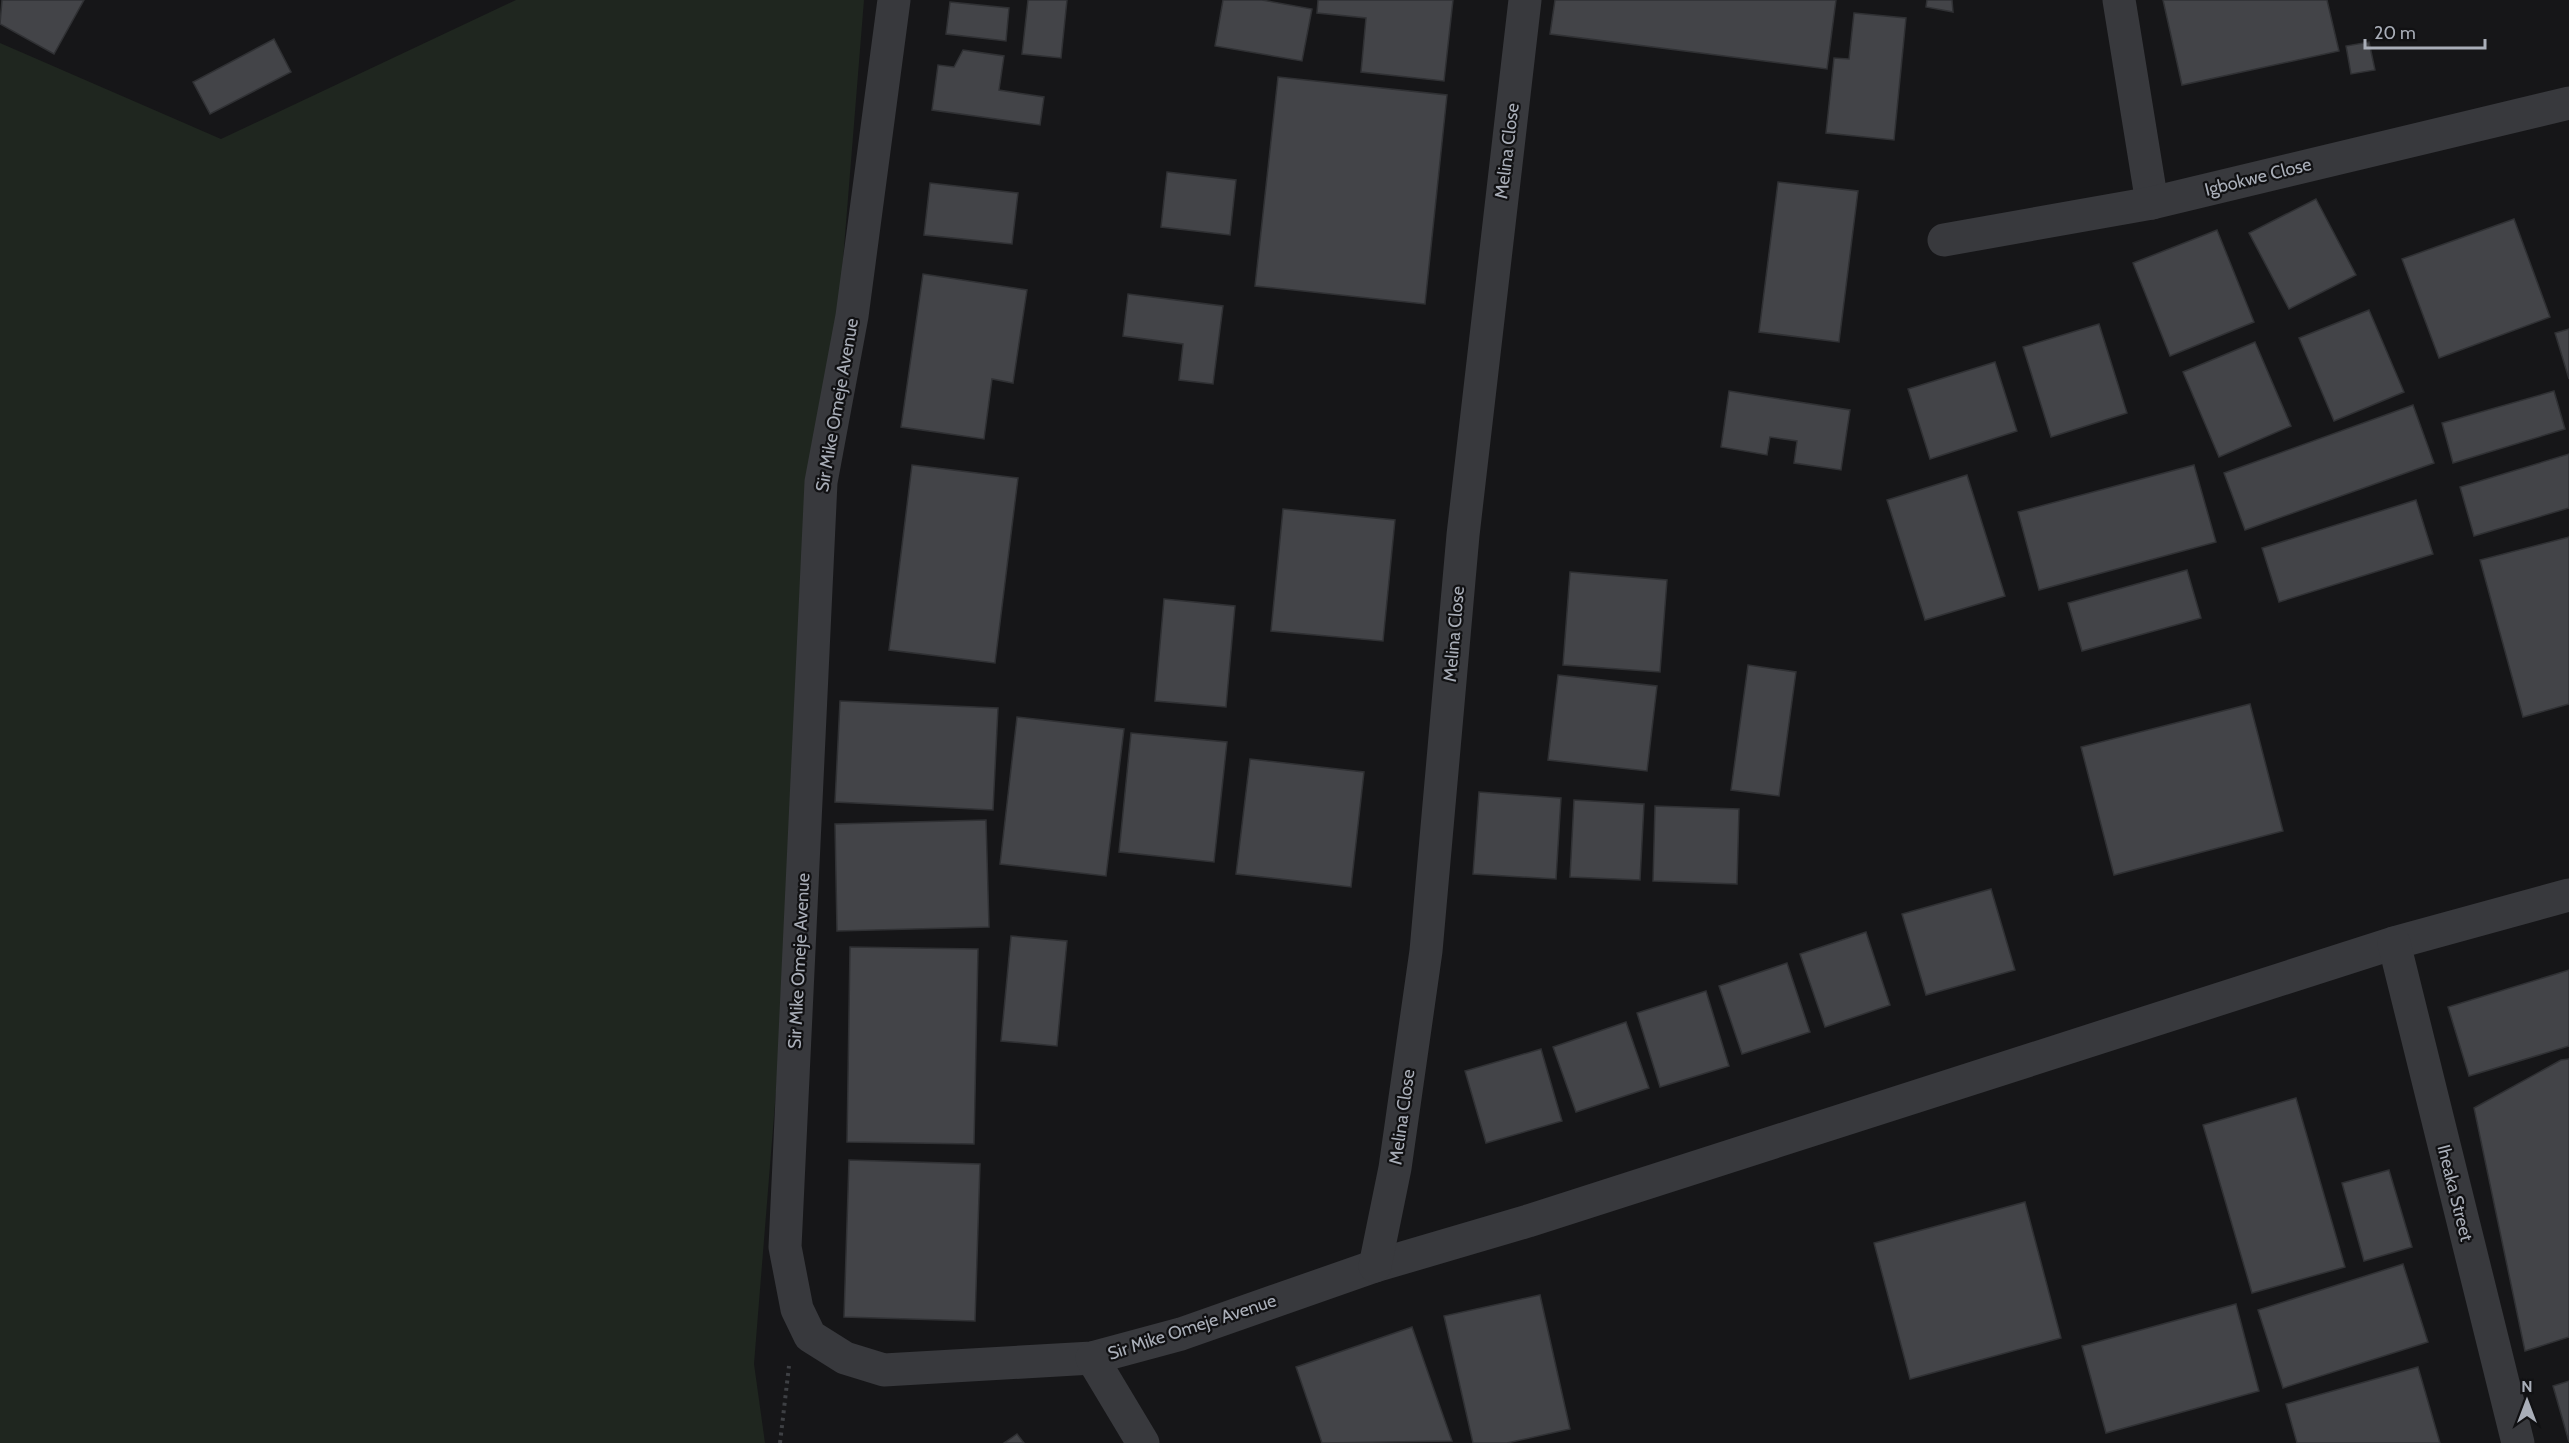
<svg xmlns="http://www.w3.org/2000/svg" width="2569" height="1443" font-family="Cabin,sans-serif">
  <rect width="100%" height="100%" fill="#161618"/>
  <polygon fill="#1f261f" points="516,0 864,0 754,1364 765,1443 0,1443 0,43 221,139"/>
  <g fill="#434448" stroke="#303134" stroke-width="1.5">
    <polygon points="2,0 84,0 54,54 0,24"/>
    <polygon points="1028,0 1067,0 1061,58 1022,54"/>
    <polygon points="1223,0 1262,0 1312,9 1302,61 1215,46"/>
    <polygon points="1318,0 1453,0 1444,81 1361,72 1366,18 1317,13"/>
    <polygon points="1555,0 1836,0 1827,69 1550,34"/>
    <polygon points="1927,0 1952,0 1953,12 1926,7"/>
    <polygon points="2163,0 2327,0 2339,51 2182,85"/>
    <polygon points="950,2 1009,8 1006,41 946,34"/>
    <polygon points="1854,13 1906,18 1894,140 1826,133 1834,58 1849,59"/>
    <polygon points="274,39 291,72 210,114 193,82"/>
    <polygon points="2369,42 2375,70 2351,74 2346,46"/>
    <polygon points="963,50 1004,56 999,90 1044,97 1040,125 932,110 938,65 954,67"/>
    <polygon points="1278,77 1447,95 1425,304 1255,286"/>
    <polygon points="1167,172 1236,180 1230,235 1161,227"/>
    <polygon points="1778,182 1858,191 1839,342 1759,332"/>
    <polygon points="930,183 1018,193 1012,244 924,235"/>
    <polygon points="2316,199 2356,275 2289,309 2249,233"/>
    <polygon points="2514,219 2550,317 2439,358 2402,259"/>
    <polygon points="2217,230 2254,322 2170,356 2133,263"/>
    <polygon points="923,274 1027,290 1013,383 992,379 984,439 901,427"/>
    <polygon points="1128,294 1223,306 1213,384 1179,380 1183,344 1123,336"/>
    <polygon points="2369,310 2404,392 2334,421 2299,338"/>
    <polygon points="2099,324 2127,413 2051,437 2023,347"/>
    <polygon points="2569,329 2569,379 2555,333"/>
    <polygon points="2255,342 2291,426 2219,457 2183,372"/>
    <polygon points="1995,362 2017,431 1930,459 1908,389"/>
    <polygon points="1729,391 1850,410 1841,470 1794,463 1797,441 1770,437 1767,455 1721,447"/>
    <polygon points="2554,391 2565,429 2453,463 2442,423"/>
    <polygon points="2413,405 2434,463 2245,530 2224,473"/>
    <polygon points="2569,454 2569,508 2474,536 2460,487"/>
    <polygon points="912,465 1018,478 995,663 889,650"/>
    <polygon points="2194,465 2216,542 2039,590 2018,512"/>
    <polygon points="1967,475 2005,596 1925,620 1887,500"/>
    <polygon points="2416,500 2433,554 2279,602 2262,548"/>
    <polygon points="1283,509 1395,520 1383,641 1271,631"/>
    <polygon points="2569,537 2569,704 2523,717 2480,560"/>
    <polygon points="2187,570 2201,618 2082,651 2068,603"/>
    <polygon points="1570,572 1667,580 1660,672 1563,665"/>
    <polygon points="1164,599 1235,606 1226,707 1155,701"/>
    <polygon points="1748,665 1796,672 1779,796 1731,790"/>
    <polygon points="1558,675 1657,686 1647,771 1548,760"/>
    <polygon points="840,701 998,708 993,810 835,802"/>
    <polygon points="2250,704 2283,831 2114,875 2081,747"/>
    <polygon points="1017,717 1124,729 1106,876 1000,864"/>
    <polygon points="1131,733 1227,742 1214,862 1119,852"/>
    <polygon points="1250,759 1364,772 1351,887 1236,874"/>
    <polygon points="1479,792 1561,798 1556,879 1473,874"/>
    <polygon points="1574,800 1644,804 1640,880 1570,877"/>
    <polygon points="1655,806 1739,809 1737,884 1653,881"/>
    <polygon points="986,820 989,927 837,931 835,824"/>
    <polygon points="1991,889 2015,970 1926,995 1902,914"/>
    <polygon points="1866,932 1890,1005 1825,1027 1800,954"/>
    <polygon points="1011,936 1067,941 1057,1046 1001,1041"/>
    <polygon points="850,947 978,949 974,1144 847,1142"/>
    <polygon points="1787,963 1810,1032 1742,1054 1719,986"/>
    <polygon points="2569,970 2569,1046 2469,1076 2448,1007"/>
    <polygon points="1706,991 1729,1066 1660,1087 1637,1013"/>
    <polygon points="1626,1022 1649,1088 1576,1112 1553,1047"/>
    <polygon points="1541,1049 1562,1121 1486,1143 1465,1071"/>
    <polygon points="2569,1059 2569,1337 2525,1351 2474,1108 2561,1060"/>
    <polygon points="2296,1098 2345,1267 2252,1293 2203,1125"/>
    <polygon points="849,1160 980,1164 975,1321 844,1317"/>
    <polygon points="2389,1170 2412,1247 2364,1261 2342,1183"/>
    <polygon points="2025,1202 2061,1338 1910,1379 1874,1243"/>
    <polygon points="2403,1264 2428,1342 2283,1388 2258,1310"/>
    <polygon points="1540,1295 1570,1429 1507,1443 1473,1443 1444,1316"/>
    <polygon points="2236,1304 2259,1391 2106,1433 2082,1346"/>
    <polygon points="1412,1327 1452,1441 1322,1443 1296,1367"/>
    <polygon points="2418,1367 2440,1443 2297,1443 2286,1404"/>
    <polygon points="2569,1381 2569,1442 2553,1386"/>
    <polygon points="1017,1434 1024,1443 1004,1443"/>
  </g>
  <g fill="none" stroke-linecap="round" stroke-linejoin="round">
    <polyline stroke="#3e4044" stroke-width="4" stroke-dasharray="3 4.5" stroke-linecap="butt" points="780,1443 789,1366"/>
    <g stroke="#38393d" stroke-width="33">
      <polyline points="894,0 852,316 821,482 785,1247 797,1309 810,1336 845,1358 884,1370 1092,1358 1181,1334 1375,1266 1528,1221 2394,943 2569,895"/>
      <polyline points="2119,0 2152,203"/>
      <polyline points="1944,240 2152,203 2569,103"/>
      <polyline points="2394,943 2518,1443"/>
      <polyline points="1375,1266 1395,1168 1426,951 1463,535 1525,0"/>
      <polyline points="1092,1358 1143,1443"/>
    </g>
  </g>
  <g text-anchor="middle" stroke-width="4.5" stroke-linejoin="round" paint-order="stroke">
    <g font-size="18" fill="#a9aeb8" stroke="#111113">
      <text transform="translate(1507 151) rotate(-83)" y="6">Melina Close</text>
      <text transform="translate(2258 177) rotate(-14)" y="6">Igbokwe Close</text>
      <text transform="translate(837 405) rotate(-80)" y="6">Sir Mike Omeje Avenue</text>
      <text transform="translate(1454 634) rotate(-85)" y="6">Melina Close</text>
      <text transform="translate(799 961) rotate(-87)" y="6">Sir Mike Omeje Avenue</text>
      <text transform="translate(1402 1117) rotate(-82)" y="6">Melina Close</text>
      <text transform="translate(2455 1193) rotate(76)" y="6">Iheaka Street</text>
      <text transform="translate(1192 1327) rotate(-18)" y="6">Sir Mike Omeje Avenue</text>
    </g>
  </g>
  <g transform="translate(2527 1401)" stroke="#111113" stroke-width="4.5" paint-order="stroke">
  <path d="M0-4.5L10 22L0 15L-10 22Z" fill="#a9aeb8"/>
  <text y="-9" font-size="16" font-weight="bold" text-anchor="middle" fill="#a9aeb8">N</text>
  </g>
  <path d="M2365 39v9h120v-9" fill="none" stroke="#a9aeb8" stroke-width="3"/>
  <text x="2374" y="39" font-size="18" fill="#a9aeb8" stroke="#111113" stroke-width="4.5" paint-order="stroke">20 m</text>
</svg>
